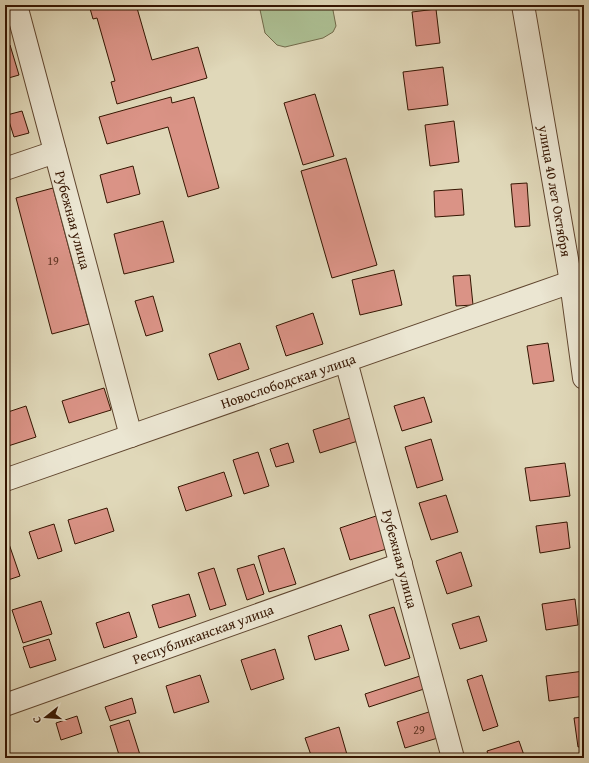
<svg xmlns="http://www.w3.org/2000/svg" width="589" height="763" font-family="'Gentium Book Plus',serif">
  <rect width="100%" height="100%" fill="#e0d8b9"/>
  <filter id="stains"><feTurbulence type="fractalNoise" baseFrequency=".005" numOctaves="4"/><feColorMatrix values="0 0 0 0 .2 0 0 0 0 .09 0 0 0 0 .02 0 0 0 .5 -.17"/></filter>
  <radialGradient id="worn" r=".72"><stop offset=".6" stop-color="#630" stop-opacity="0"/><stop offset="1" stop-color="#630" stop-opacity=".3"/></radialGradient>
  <polygon fill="#adc094" stroke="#716a4a" points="259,5 332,5 336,26 333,32 323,38 285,47 277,45 265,33"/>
  <g fill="#da9386" stroke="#351501">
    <polygon points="89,5 147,5 137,8 152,60 198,47 207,78 117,104 111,82 115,81 97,18 93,19"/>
    <rect x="581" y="5" width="3" height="21"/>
    <polygon points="436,9 440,43 416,46 412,12"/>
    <polygon points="581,43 584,43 584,76"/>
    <polygon points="10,45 19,75 5,79 5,46"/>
    <polygon points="443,67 448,105 408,110 403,72"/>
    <polygon points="315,94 334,156 303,165 284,103"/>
    <polygon points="171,97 172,103 194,97 219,188 188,197 168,127 107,144 99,117"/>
    <polygon points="22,111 29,133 14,137 7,115"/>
    <polygon points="454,121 459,162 430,166 425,125"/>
    <polygon points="346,158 377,265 332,278 301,171"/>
    <polygon points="133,166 140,194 107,203 100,175"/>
    <polygon points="527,183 530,226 515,227 511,184"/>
    <polygon points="53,188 89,324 52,334 16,198"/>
    <polygon points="462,189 464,215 435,217 434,191"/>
    <polygon points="163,221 174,262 124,274 114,234"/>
    <polygon points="394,270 402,305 360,315 352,280"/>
    <polygon points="470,275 473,305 456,306 453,276"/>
    <polygon points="153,296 163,331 146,336 135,301"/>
    <polygon points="313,313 323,344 286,356 276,326"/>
    <polygon points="240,343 249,369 218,380 209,354"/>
    <polygon points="548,343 554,381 533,384 527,346"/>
    <polygon points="104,388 111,410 69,423 62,401"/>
    <polygon points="424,397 432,422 402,431 394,406"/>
    <polygon points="26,406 36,437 5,447 5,413"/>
    <polygon points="353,417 361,440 320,453 313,430"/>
    <polygon points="431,439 443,480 417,488 405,447"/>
    <polygon points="288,443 294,462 276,467 270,449"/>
    <polygon points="258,452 269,486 244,494 233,460"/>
    <polygon points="565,463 570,496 530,501 525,468"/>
    <polygon points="224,472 232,496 186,511 178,487"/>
    <polygon points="446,495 458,532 431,540 419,503"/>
    <polygon points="107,508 114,531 75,544 68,520"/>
    <polygon points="382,514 393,547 350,560 340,528"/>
    <polygon points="567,522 570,548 540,553 536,526"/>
    <polygon points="54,524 62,551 38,559 29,532"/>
    <polygon points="8,541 20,576 5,581 5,542"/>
    <polygon points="284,548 296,584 269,592 258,556"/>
    <polygon points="461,552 472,586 447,594 436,561"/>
    <polygon points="254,564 264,594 247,600 237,569"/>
    <polygon points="214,568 226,605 210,610 198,573"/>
    <polygon points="189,594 196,616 159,628 152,605"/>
    <polygon points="575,599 578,625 546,630 542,604"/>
    <polygon points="41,601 52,634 23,643 12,610"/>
    <polygon points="394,607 410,658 385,666 369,615"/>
    <polygon points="129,612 137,637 104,648 96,623"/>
    <polygon points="479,616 487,641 460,649 452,624"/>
    <polygon points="341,625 349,650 315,660 308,636"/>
    <polygon points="49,639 56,660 30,668 23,647"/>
    <polygon points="275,649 284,679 251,690 241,660"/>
    <polygon points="584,671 584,696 549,701 546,676"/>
    <polygon points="200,675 209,702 174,713 166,686"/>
    <polygon points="423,675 427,688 369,707 365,694"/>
    <polygon points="482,675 498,726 483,731 467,680"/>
    <polygon points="132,698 136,713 110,721 105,707"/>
    <polygon points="432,711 441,737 405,748 397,722"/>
    <polygon points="77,716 82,733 61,740 56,723"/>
    <polygon points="584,717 584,746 578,747 574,718"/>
    <polygon points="129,720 141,758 120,758 110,726"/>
    <polygon points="339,727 348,758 312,758 305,738"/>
    <polygon points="519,741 525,758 489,758 487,751"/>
    <polygon points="5,744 10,758 5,758"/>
  </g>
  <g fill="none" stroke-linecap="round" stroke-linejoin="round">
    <defs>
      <g id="minor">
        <polyline points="16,5 131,436"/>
        <polyline points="5,169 55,152"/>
        <polyline points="346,361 453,758"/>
        <polyline points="5,480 571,282"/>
        <polyline points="5,705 401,564"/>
      </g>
      <polyline id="tertiary" points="523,5 571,282 584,378"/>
    </defs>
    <use href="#minor" stroke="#60462f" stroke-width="24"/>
    <use href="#tertiary" stroke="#60462f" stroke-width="24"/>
    <use href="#minor" stroke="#ebe6d2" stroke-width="22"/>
    <use href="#tertiary" stroke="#ebe6d2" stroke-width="22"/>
  </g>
  <g text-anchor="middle" stroke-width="3.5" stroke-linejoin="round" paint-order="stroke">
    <g font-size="12" fill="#5e3422">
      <text x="53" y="265">19</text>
      <text x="419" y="734">29</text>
    </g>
    <g font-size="14" fill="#351501" stroke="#ebe6d2">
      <text transform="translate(555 191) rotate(80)" y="5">улица 40 лет Октября</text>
      <text transform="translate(73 220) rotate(75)" y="5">Рубежная улица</text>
      <text transform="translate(288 381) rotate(-19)" y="5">Новослободская улица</text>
      <text transform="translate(400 559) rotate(75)" y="5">Рубежная улица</text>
      <text transform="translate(203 634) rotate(-20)" y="5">Республиканская улица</text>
    </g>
  </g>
  <rect width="589" height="763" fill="none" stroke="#e0d8b9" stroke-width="20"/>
  <rect x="6" y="6" width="577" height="751" fill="none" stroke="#351501" stroke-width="2"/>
  <rect x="10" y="10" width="569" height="743" fill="none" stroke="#351501"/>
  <g transform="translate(46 717) rotate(253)" stroke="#ebe6d2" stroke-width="3" paint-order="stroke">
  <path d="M0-3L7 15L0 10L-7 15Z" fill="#351501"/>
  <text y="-6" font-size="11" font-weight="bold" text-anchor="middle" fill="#351501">С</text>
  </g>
  <rect width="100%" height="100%" filter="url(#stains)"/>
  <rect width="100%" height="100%" fill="url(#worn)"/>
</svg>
